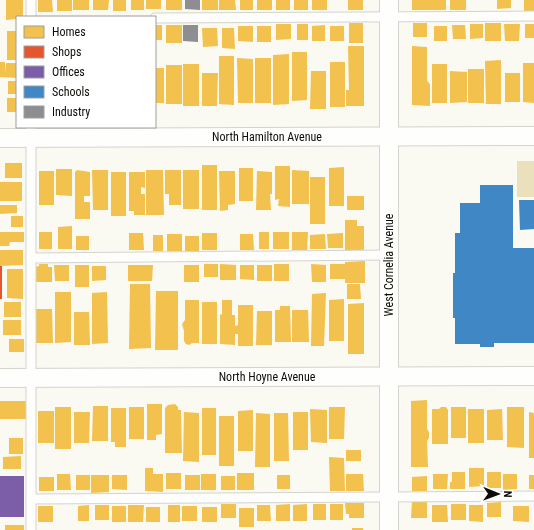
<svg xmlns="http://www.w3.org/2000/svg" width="534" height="530" font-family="'Roboto Condensed',sans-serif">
  <rect width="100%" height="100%" fill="#faf9f2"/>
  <rect fill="#eae1bc" x="517" y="161" width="17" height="36"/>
  <g fill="#f2c14e">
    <polygon points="6,0 23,0 23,17 17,17 17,19 6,20"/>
    <polygon points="38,0 52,0 53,12 38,12"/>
    <rect x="57" y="0" width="15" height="11"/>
    <rect x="73" y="0" width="16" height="10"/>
    <polygon points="93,0 109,0 108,10 93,10"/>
    <rect x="113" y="0" width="13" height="11"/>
    <rect x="131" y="0" width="13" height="10"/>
    <rect x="146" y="0" width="15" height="9"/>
    <rect x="166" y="0" width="16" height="10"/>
    <rect x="202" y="0" width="16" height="10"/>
    <polygon points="219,0 235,0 236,10 219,10"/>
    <rect x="240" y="0" width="13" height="10"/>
    <rect x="257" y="0" width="15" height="10"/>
    <rect x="276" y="0" width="14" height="10"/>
    <rect x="294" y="0" width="14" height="10"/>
    <rect x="312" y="0" width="15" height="10"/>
    <rect x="348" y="0" width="15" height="10"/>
    <rect x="412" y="0" width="34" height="10"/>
    <rect x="450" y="0" width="16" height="10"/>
    <polygon points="497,0 511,0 511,8 497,9"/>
    <rect x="524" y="0" width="10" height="11"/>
    <rect x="349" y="23" width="14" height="20"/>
    <rect x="413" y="23" width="14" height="14"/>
    <rect x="485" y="23" width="16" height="18"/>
    <polygon points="276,24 291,24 291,39 276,40"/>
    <rect x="297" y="24" width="11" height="16"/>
    <polygon points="470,24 483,24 483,38 470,39"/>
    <polygon points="504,24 520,24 519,41 505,41"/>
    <rect x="525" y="24" width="9" height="14"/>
    <rect x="155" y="25" width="7" height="15"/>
    <rect x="166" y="25" width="16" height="18"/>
    <polygon points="325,25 325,41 312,41 312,26"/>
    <polygon points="452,25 465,25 466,39 453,39"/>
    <polygon points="238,26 253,26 253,42 238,41"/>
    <rect x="257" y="26" width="14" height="16"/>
    <rect x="330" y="26" width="14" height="15"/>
    <rect x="434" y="26" width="13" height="15"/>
    <polygon points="202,28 217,28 218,46 203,47"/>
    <polygon points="222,28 234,28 235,49 222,48"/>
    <rect x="7" y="31" width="10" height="29"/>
    <polygon points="348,46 364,46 364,106 346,106 346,90 349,90"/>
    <polygon points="412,46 427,47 427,81 430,84 430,106 412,105"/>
    <polygon points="292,52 307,52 307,100 292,101"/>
    <polygon points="289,54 289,104 273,105 273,55"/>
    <polygon points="219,56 234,56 234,105 219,104"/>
    <polygon points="237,58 253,59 253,103 238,103"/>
    <rect x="255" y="58" width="16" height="45"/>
    <polygon points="501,60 501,104 486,104 485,61"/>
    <polygon points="0,62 5,62 5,73 6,63 17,63 17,78 0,77"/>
    <rect x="330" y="62" width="15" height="45"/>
    <polygon points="523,63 534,63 534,103 523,102"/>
    <rect x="183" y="64" width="16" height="42"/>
    <rect x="432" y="64" width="15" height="39"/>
    <rect x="166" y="65" width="16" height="39"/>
    <rect x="155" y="68" width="9" height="35"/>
    <rect x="468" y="69" width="16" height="34"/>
    <polygon points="311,71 326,71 326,109 310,109"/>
    <polygon points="450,71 467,72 467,102 450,103"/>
    <polygon points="202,73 218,73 217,106 202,106"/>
    <rect x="505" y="73" width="15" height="29"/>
    <rect x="8" y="81" width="9" height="13"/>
    <rect x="7" y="98" width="10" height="14"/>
    <rect x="5" y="163" width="17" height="15"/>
    <rect x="202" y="165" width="15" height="45"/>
    <polygon points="275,166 290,166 290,207 278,206 279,199 275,200"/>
    <polygon points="344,167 344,206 329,206 329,168"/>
    <rect x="239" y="168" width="14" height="33"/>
    <polygon points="56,169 72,169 72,196 56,195"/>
    <polygon points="77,170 90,172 90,196 84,196 84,202 90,202 90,219 75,219 75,172"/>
    <polygon points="92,170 108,170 108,210 93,210"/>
    <polygon points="146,170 163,170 164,215 146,215"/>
    <polygon points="165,170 181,170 181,205 169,205 169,194 165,194"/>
    <rect x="183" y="170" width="16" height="39"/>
    <polygon points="292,170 309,171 309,204 292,204"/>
    <rect x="39" y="171" width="15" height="34"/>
    <polygon points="219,171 235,171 235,204 228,205 228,210 220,211"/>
    <polygon points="257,171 272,172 272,194 270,194 271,210 256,210"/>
    <rect x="111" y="172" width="15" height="44"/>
    <polygon points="129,172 145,172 145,188 141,187 141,194 145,194 145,215 134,215 134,211 129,211"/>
    <rect x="310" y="177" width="15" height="47"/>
    <rect x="0" y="182" width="22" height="19"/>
    <rect x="347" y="196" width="17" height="14"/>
    <polygon points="0,205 17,205 17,213 0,214"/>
    <rect x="11" y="216" width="12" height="11"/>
    <polygon points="345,220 357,220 357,226 364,226 364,250 345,250"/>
    <polygon points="72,226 72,249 58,249 58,227"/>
    <polygon points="0,232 24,232 24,242 10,242 9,246 0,246"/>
    <rect x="39" y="232" width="13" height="17"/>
    <rect x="259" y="232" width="10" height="17"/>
    <rect x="273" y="232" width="16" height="17"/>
    <polygon points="292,232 308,232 307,250 292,250"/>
    <polygon points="129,233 143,233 144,250 129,250"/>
    <rect x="202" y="233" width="15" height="17"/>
    <polygon points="343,233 343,248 328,248 327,234"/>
    <rect x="167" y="234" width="15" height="17"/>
    <polygon points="240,234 253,234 254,250 240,250"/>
    <polygon points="325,234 326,249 310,249 310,235"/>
    <rect x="153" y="235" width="10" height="16"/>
    <rect x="76" y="236" width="13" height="14"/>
    <rect x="185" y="236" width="14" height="15"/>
    <polygon points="0,250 23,250 23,265 0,266"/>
    <polygon points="365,261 365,283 345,283 345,279 330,279 330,264 345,264 345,262"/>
    <polygon points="39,264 48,264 48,267 52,267 52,282 35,282 35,267 39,266"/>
    <rect x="204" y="264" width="14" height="13"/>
    <polygon points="220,264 236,265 236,280 220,280"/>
    <rect x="274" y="264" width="15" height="17"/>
    <polygon points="311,264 326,265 326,282 312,282"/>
    <polygon points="54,265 69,265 69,281 55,281"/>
    <rect x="75" y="265" width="14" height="22"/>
    <polygon points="128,265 153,265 152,281 128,281"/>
    <rect x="184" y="265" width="15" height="17"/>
    <polygon points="240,265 254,265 254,280 240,279"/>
    <rect x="257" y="265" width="15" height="16"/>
    <polygon points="92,266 106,266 106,280 92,281"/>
    <polygon points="7,269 23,269 23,299 7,298"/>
    <polygon points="130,284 150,284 151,348 129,349"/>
    <polygon points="347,284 360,284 361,299 347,299"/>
    <polygon points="156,291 178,291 178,350 155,350"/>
    <polygon points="55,292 71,292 71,342 55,343"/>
    <polygon points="107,292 108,343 92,344 92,293"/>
    <polygon points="326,293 324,346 311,346 312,294"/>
    <polygon points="344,299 344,341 329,341 329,300"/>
    <polygon points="185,300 199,300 199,343 192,343 189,345 186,344 184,341 184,331 182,324 185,320"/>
    <polygon points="222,300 232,300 232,315 235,315 235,326 238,325 238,305 253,305 253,346 238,346 238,334 235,334 235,345 220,344 220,315 222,314"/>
    <rect x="4" y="302" width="17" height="15"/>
    <rect x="202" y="302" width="15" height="42"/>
    <polygon points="364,303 364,354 348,354 348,304"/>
    <polygon points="280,306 290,306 291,342 275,342 275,310 280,310"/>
    <polygon points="36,309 52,309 53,343 36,343"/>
    <polygon points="292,310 308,310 309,342 292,342"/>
    <polygon points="257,311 272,311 272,345 256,345"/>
    <polygon points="74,312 89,312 90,345 74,345"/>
    <rect x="3" y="320" width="18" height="15"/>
    <rect x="9" y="339" width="15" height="13"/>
    <polygon points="427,400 427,429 429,432 429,438 427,441 428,467 411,467 411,401"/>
    <rect x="0" y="401" width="26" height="18"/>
    <polygon points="147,404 162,404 162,434 156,435 156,440 147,440"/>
    <polygon points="175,404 178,407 178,410 181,410 182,453 165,453 165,408 168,405"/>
    <polygon points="93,406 108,406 108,441 92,441"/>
    <rect x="55" y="407" width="16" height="42"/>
    <rect x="129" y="407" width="15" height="32"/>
    <polygon points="329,407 345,407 344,439 329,439"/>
    <polygon points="441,407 446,407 448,410 448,444 432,444 432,409 439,409"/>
    <rect x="451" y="407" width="15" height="31"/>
    <polygon points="507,407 524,407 524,448 507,447"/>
    <polygon points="111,408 126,408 126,447 115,447 115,442 111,442"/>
    <rect x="202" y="408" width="14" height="47"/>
    <polygon points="310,409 327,410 327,443 311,442"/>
    <rect x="468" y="409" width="16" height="34"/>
    <polygon points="502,409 503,440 487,440 487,410"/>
    <polygon points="253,410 253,451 238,451 238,411"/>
    <rect x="38" y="411" width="16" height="32"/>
    <polygon points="74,412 90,412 89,443 74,443"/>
    <polygon points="184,412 199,413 199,462 183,461"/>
    <rect x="293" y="412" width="15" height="38"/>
    <polygon points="529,412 534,413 534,458 529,458"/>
    <polygon points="256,413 270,414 270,467 255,467"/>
    <polygon points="274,413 288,413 289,461 274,461"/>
    <rect x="219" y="416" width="15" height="50"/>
    <rect x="9" y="438" width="14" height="16"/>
    <rect x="346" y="450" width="15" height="11"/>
    <polygon points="21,456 21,469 3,469 3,457"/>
    <polygon points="329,457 344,458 345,491 330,491"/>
    <polygon points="145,468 153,468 153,474 163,474 163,492 145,491"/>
    <polygon points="469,468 484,468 484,486 469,487"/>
    <polygon points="452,472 465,472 465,489 450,489 450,482 452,482"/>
    <rect x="487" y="472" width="14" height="16"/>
    <rect x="166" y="473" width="15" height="16"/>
    <rect x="237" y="473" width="17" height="17"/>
    <polygon points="57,474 70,474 71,490 57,490"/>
    <rect x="201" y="474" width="15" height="16"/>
    <polygon points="346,474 363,474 364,491 346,491"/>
    <polygon points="433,474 448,474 447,489 433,489"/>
    <polygon points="503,474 517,474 517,489 503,490"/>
    <rect x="76" y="475" width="14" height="15"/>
    <polygon points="91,475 109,475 109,492 91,493"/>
    <polygon points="112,475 127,475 127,490 112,489"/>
    <rect x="185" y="475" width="15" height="15"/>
    <rect x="277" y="475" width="13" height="14"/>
    <rect x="529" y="475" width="5" height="14"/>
    <rect x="221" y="476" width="14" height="14"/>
    <polygon points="427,476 427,491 412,491 412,477"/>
    <rect x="39" y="477" width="15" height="14"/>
    <polygon points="412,502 427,502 427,518 411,518"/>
    <polygon points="501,502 501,517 487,517 487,503"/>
    <polygon points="345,503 364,503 364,518 349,518 349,514 346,514"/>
    <rect x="221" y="504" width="15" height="14"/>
    <polygon points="290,504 290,521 276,521 276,505"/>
    <polygon points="307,504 307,521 293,521 293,505"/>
    <rect x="313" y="504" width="13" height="16"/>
    <rect x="330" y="504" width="13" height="16"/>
    <rect x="451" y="504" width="15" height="16"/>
    <polygon points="89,505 89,521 78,521 78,506"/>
    <rect x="95" y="505" width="14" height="15"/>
    <polygon points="128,505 144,505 143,522 128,522"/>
    <rect x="168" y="505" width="12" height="17"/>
    <polygon points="257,505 270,505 271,521 257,521"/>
    <polygon points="432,505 447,505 448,522 432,522"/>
    <polygon points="469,505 483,505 483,522 469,521"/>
    <rect x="38" y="506" width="15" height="16"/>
    <rect x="112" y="506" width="14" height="16"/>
    <rect x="182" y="506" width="15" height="15"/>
    <polygon points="513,506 529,506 529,522 513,521"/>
    <rect x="146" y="507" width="14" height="15"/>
    <rect x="202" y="507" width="15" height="15"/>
    <rect x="239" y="508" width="15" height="19"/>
    <rect x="5" y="525" width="19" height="5"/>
    <rect x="352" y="528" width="11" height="2"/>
  </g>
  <rect fill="#e4572e" x="0" y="266" width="2" height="33"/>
  <rect fill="#7b5ea7" x="0" y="476" width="24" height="41"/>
  <g fill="#3f88c5">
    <polygon points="480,185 513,185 513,248 534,248 534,343 494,343 494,347 480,347 480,344 455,344 455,318 453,318 453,273 455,273 455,233 460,233 460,203 480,203"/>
    <polygon points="519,200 534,200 534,229 520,230"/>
  </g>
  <g fill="#8d8d92">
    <polygon points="185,0 200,0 200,10 185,9"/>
    <polygon points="183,25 198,25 198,42 183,41"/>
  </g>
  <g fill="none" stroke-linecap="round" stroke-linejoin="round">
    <defs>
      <g id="service">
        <polyline points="31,17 31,0"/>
        <polyline points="155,18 534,16"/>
        <polyline points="31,258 389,255"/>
        <polyline points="31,499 534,496"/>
        <polyline points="31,530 31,127"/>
      </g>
      <g id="minor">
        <polyline points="0,138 534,136"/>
        <polyline points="0,378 534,376"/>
        <polyline points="389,530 389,0"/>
      </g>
    </defs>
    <use href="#service" stroke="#d4d3cc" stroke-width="11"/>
    <use href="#minor" stroke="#d4d3cc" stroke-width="20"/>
    <use href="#service" stroke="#fefefd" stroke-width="9"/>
    <use href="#minor" stroke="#fefefd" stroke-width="18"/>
  </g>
  <g text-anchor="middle" stroke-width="4" stroke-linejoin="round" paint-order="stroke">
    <g font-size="12" fill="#0d0c06" stroke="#fff">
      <text x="267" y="141">North Hamilton Avenue</text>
      <text transform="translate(389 265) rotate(-90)" y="4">West Cornelia Avenue</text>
      <text x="267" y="381">North Hoyne Avenue</text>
    </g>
  </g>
  <rect x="16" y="16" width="140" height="112" fill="#ffffff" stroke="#9e9e9b"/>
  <rect x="24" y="26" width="20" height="12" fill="#f2c14e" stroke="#9e9e9b"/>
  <text x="52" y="36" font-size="12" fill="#0d0c06">Homes</text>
  <rect x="24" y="46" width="20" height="12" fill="#e4572e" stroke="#9e9e9b"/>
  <text x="52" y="56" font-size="12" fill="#0d0c06">Shops</text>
  <rect x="24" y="66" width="20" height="12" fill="#7b5ea7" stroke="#9e9e9b"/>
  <text x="52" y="76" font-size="12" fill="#0d0c06">Offices</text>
  <rect x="24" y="86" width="20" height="12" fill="#3f88c5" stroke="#9e9e9b"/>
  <text x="52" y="96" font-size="12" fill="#0d0c06">Schools</text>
  <rect x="24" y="106" width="20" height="12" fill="#8d8d92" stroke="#9e9e9b"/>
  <text x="52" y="116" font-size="12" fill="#0d0c06">Industry</text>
  <g transform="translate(498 494) rotate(91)" stroke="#ffffff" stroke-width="3" paint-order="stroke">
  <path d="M0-3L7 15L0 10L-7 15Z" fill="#0d0c06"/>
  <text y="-6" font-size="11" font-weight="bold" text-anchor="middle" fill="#0d0c06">N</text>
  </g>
</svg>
